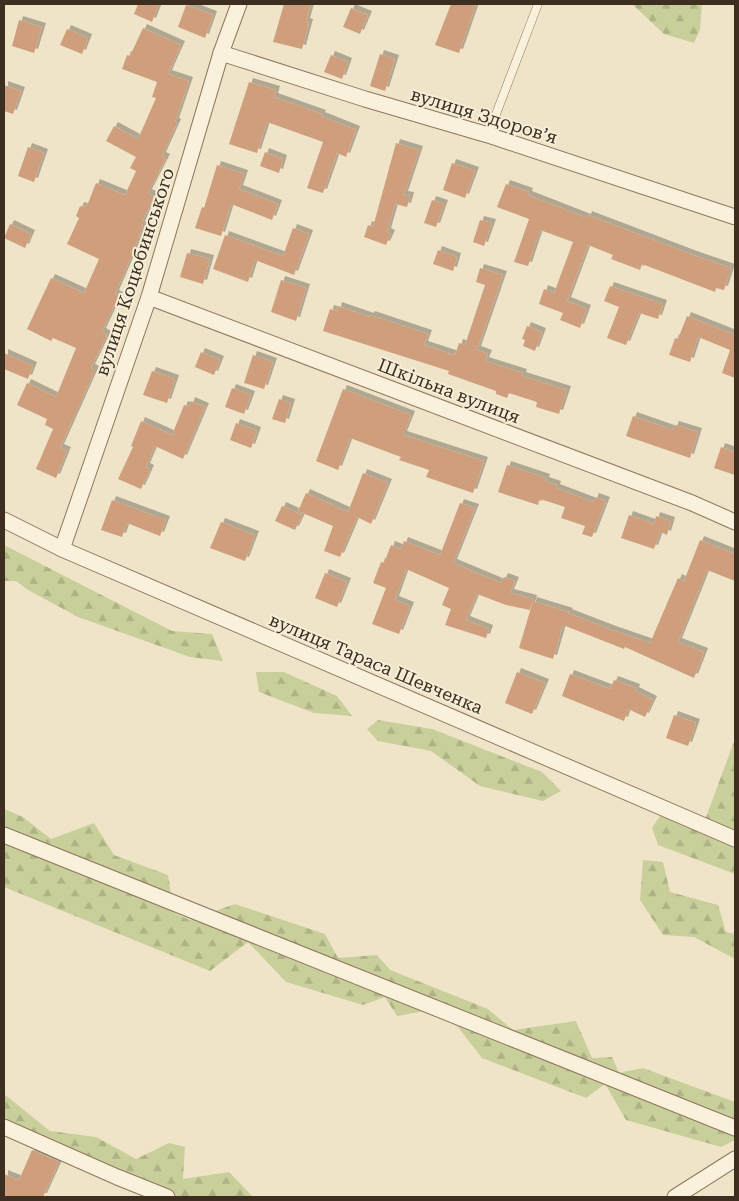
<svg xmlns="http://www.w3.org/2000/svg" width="739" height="1201" font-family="'Roboto Serif',serif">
  <defs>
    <pattern id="forest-firs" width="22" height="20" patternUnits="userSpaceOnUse" patternTransform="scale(1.25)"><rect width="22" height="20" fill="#c9cf9b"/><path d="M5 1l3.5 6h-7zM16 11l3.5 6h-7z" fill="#aeb285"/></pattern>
    <filter id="shadow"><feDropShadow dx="4" dy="-4" stdDeviation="0" flood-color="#0004"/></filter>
  </defs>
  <rect width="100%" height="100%" fill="#f0e4c8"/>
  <g fill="url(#forest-firs)">
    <polygon points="632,4 702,4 700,29 694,43 664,34"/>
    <polygon points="4,545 172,631 212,634 223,661 190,657 78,617 28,590 16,581 4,581"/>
    <polygon points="256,672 284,672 337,696 352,716 314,713 259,692"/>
    <polygon points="378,720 432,729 542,772 561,791 543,801 480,786 431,751 378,741 367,729"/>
    <polygon points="735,739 735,874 658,845 652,828 660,816 702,828"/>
    <polygon points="4,809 23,817 51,839 94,823 114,855 168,875 174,913 190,920 235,904 325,934 338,958 377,955 390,970 488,1009 513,1030 576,1021 592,1058 612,1057 619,1073 643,1068 735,1102 735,1140 721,1147 626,1120 605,1084 586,1098 482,1058 454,1022 425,1011 397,1016 385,997 363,1005 286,982 248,942 210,971 4,887"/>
    <polygon points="643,860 663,862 670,892 718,905 726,932 735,934 735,959 694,937 663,935 640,900"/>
    <polygon points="4,1094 50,1131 96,1137 136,1159 169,1143 185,1147 183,1179 229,1172 253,1197 150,1197 4,1133"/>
  </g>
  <g fill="#cf9f7d" filter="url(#shadow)">
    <polygon points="138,4 159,4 152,22 134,14"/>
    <polygon points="284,4 311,4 306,22 309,23 302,49 273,42"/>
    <polygon points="451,4 476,4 459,53 435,45"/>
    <polygon points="186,5 213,15 205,38 178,27"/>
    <polygon points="351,8 368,15 360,34 343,27"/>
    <polygon points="19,20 42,27 34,53 12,46"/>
    <polygon points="143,28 181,45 168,74 189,81 175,122 177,123 162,156 166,158 148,193 154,196 141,225 143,226 131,257 115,294 119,296 102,332 107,335 91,368 95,370 60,448 67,451 56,478 36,469 53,429 45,425 47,419 17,405 27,383 56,397 76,348 53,338 51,341 27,329 51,278 84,293 99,259 67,244 79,218 76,216 80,206 84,207 85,205 87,206 96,183 125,195 136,171 130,168 136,157 106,141 114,126 138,139 156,98 152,97 157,82 122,69 127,55 130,56"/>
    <polygon points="67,29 88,38 82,54 60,45"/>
    <polygon points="380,54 395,59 385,91 370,86"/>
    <polygon points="331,55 348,62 342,79 324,72"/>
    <polygon points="249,82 276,90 274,97 322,114 321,116 356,130 346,157 337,153 323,193 307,188 323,142 267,122 257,153 229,144"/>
    <polygon points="4,85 21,91 13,114 4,111"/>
    <polygon points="396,143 419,150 404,195 410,196 407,207 395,204 387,232 391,234 386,245 364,237 368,225 373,227"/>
    <polygon points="28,147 44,153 34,182 18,176"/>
    <polygon points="265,152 283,159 279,173 260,166"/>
    <polygon points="452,163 475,171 465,198 443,190"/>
    <polygon points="217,165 244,174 239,189 278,204 272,220 231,204 221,236 195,228 202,207 204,208"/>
    <polygon points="506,184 529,192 528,195 587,218 588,215 693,255 731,268 724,290 716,288 715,292 642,264 640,270 611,259 613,255 588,245 567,301 587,309 580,328 560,320 563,313 539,304 544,289 554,293 573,242 540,230 528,266 514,262 529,219 497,207"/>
    <polygon points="432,200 444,204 436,227 424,223"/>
    <polygon points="480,220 492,223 484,246 473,242"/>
    <polygon points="10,224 31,234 25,248 4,238"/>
    <polygon points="293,228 309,234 294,275 255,260 248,282 213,269 225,235 283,256"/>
    <polygon points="438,250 457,257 453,271 433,264"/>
    <polygon points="187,253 210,259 203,284 180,277"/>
    <polygon points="480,268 503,275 477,350 488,354 485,361 523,373 522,376 567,390 559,414 536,407 537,402 509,393 507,398 496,394 496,391 448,374 449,371 323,331 330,309 337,311 338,306 370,317 371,315 428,334 424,345 455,355 459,343 465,345 485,285 476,282"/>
    <polygon points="281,280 306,288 296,321 271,312"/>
    <polygon points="610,286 663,304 658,319 639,313 626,345 607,338 619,307 604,301"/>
    <polygon points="687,316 735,335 735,378 722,373 730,350 698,337 690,362 669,355 675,338 678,339"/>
    <polygon points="527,326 542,332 535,351 523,346 525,340 522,339"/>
    <polygon points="201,352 220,360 214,375 195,367"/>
    <polygon points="4,353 33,366 28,379 4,369"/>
    <polygon points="253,355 273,362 264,389 244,383"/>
    <polygon points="152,371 175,379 167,403 143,395"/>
    <polygon points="232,388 251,395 244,414 225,407"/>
    <polygon points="343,389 411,415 403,435 484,461 473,493 426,477 429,470 399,460 401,457 350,438 338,470 316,461"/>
    <polygon points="279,399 291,403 285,423 272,419"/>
    <polygon points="191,401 205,407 183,459 155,446 146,467 150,469 141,489 118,479 133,447 131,446 141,421 172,435 184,405 189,407"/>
    <polygon points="633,416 673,430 675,425 698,432 690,458 626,436"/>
    <polygon points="236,423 257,431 251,448 230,440"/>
    <polygon points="721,447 735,452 735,475 714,468"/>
    <polygon points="507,465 546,478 545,481 557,485 556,488 593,502 595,497 606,501 592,537 582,534 585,526 561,518 565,507 540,499 538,505 498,492"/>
    <polygon points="363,473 388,483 371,524 357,517 340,557 324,551 333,526 298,511 306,493 348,512"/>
    <polygon points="112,500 166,520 160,536 127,523 122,537 101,530"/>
    <polygon points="460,503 475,508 453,563 501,583 504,577 515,581 510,593 533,599 530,610 506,605 477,594 466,620 489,629 486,638 445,625 451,609 442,605 449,588 406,569 395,600 410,606 399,634 372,624 386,588 373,583 381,562 384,563 391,545 401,549 404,541 440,555"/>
    <polygon points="282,506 302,515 295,530 275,521"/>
    <polygon points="629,515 654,524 656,516 671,521 667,535 660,532 654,549 621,538"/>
    <polygon points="221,522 255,535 245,561 210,548"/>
    <polygon points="700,540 735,554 735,581 707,570 678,642 704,652 694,678 625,647 624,649 563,625 553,659 519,648 533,601 569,612 568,613 612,630 650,643 678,578 684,581"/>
    <polygon points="325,573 347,582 337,607 315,598"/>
    <polygon points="517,672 545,683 532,714 505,703"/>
    <polygon points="570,674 610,689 614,680 636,688 635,691 653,700 645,717 628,709 624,721 562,696"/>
    <polygon points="674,715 696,723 688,746 666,738"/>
    <polygon points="32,1150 59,1162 43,1197 4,1197 4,1174 19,1180"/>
  </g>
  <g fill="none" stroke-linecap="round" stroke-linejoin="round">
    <defs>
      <polyline id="lane" points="488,135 538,4"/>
      <g id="street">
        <polyline points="221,53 365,99 488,135 735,217"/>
        <polyline points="149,297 692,503 735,522"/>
        <polyline points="4,520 62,549 735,839"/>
        <polyline points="62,549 149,297 221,53 239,4"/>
        <polyline points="4,835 735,1128"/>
        <polyline points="4,1127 117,1177 167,1197"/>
        <polyline points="675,1197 735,1159"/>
      </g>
    </defs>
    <use href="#lane" stroke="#8d765c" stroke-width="9"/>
    <use href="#street" stroke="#8d765c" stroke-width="17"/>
    <use href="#lane" stroke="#faf1dc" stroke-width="8"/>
    <use href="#street" stroke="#faf1dc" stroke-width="15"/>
  </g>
  <g text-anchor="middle" stroke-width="4" stroke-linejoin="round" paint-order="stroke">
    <g font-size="18" fill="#3d2e20" stroke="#f7eed8">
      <text transform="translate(484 116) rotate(17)" y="6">вулиця Здоровʼя</text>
      <text transform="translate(135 272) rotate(-72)" y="6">вулиця Коцюбинського</text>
      <text transform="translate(449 391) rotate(21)" y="6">Шкільна вулиця</text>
      <text transform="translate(376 664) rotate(23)" y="6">вулиця Тараса Шевченка</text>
    </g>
  </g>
  <rect width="739" height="1201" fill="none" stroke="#3d2e20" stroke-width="10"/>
</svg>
